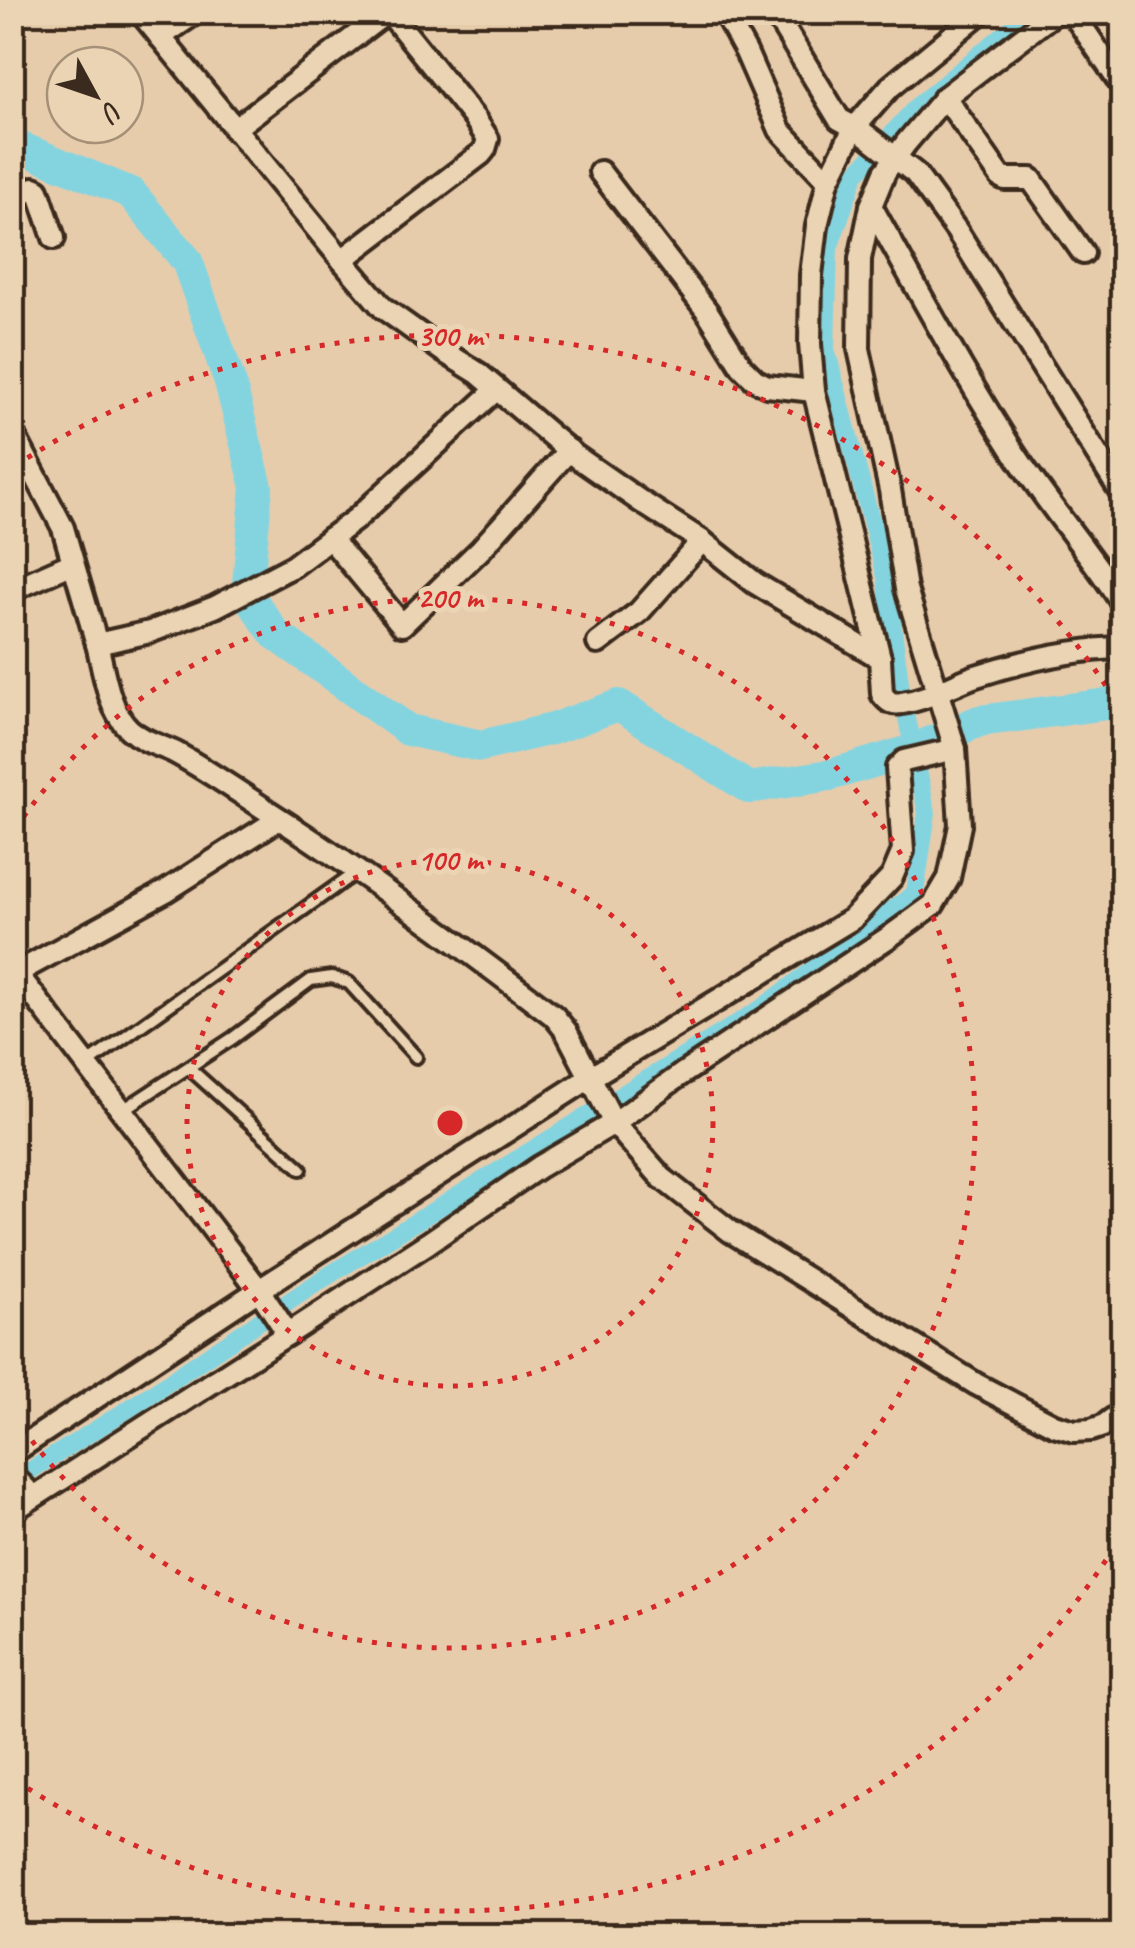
<svg xmlns="http://www.w3.org/2000/svg" width="1135" height="1948" font-family="Caveat,sans-serif">
  <rect width="100%" height="100%" fill="#e7ccac"/>
  <filter id="ink" filterUnits="userSpaceOnUse"><feTurbulence type="fractalNoise" baseFrequency=".01" numOctaves="2"/><feDisplacementMap in="SourceGraphic" scale="20" xChannelSelector="R" yChannelSelector="G"/><feConvolveMatrix kernelMatrix="1 2 1 2 8 2 1 2 1" color-interpolation-filters="sRGB"/></filter>
  <g filter="url(#ink)">
    <g fill="none" stroke-linecap="round" stroke-linejoin="round">
      <polyline stroke="#84d4e0" stroke-width="18" points="12,1482 130,1408 318,1282 762,1008 915,893 927,813 901,690 886,577 826,349 829,248 855,175 917,106 1031,12"/>
      <polyline stroke="#84d4e0" stroke-width="32" points="12,144 131,193 187,261 230,382 257,487 247,594 275,634 408,730 481,746 552,729 619,705 749,788 830,775 913,750 979,721 1122,702"/>
      <defs>
        <g id="service">
          <polyline points="87,1064 356,872"/>
          <polyline points="189,1068 301,1169"/>
          <polyline points="123,1110 233,1038 311,980 332,977 349,983 416,1057"/>
        </g>
        <g id="minor">
          <polyline points="140,12 342,260"/>
          <path d="M389,12l86,107 13,20 -3,10 -4,5 -139,106 41,48 63,45 32,20 96,82 66,46 62,40 53,42 125,75 2,36c6,8 10,11 20,9 27,-4 48,-18 74,-27 46,-15 97,-27 146,-28"/>
          <polyline points="724,12 746,52 780,130 828,181"/>
          <polyline points="774,12 839,119 861,131 915,173 957,231 1122,494"/>
          <polyline points="1072,12 1122,86"/>
          <polyline points="160,37 197,12"/>
          <polyline points="945,97 1001,177 1005,179 1031,179 1083,253"/>
          <polyline points="234,129 387,12"/>
          <polyline points="600,172 707,311 742,367 755,380 767,386 814,391"/>
          <polyline points="12,199 34,188 38,190 54,238"/>
          <path d="M871,206c44,79 87,158 135,234 35,57 80,107 116,163"/>
          <polyline points="12,431 63,528 97,644 150,632 215,607 293,566 356,519 497,389"/>
          <polyline points="330,538 402,625 481,549 569,450"/>
          <polyline points="12,590 73,563"/>
          <polyline points="598,643 639,612 702,541"/>
          <path d="M97,644c7,27 11,65 32,85 14,13 31,16 47,24 36,20 70,44 104,66 94,61 185,129 274,197l12,15 48,92 48,55 68,53 246,153 78,41 20,6 17,-1 12,-4 19,-14"/>
          <polyline points="880,658 814,391 810,344 811,275 817,226 828,181 854,128 890,87 981,12"/>
          <polyline points="12,967 259,1290 288,1334 12,1511"/>
          <polyline points="18,972 166,891 279,819"/>
          <polyline points="288,1334 428,1243 539,1167 614,1123 682,1074 889,937 933,905 949,878 960,825 955,749 906,589 890,490 859,349 860,259 871,206 885,172 906,143 945,97 1056,12"/>
          <polyline points="12,1453 259,1290 591,1077 852,919 892,877 903,851 897,768 904,761 955,749"/>
          <polyline points="12,1475 33,1496"/>
        </g>
      </defs>
      <use href="#service" stroke="#3b2a1e" stroke-width="18"/>
      <use href="#minor" stroke="#3b2a1e" stroke-width="28"/>
      <use href="#service" stroke="#ebd4b4" stroke-width="10"/>
      <use href="#minor" stroke="#ebd4b4" stroke-width="20"/>
    </g>
  </g>
  <g fill="none" stroke="#d62828" stroke-width="5" stroke-dasharray="5 10">
    <circle cx="450" cy="1123" r="263"/>
    <path d="M15 829A525 525 0 1 1 15 1417"/>
    <path d="M1122 1535A788 788 0 0 1 15 1780M15 466A788 788 0 0 1 1122 711"/>
  </g>
  <circle cx="450" cy="1123" r="15" fill="#d62828" stroke="#ebd4b4" stroke-width="5"/>
  <g font-size="30" text-anchor="middle" font-weight="bold" fill="#d62828" stroke="#ebd4b4" stroke-width="10" stroke-linejoin="round" paint-order="stroke">
    <text x="450" y="346">300 m</text>
    <text x="450" y="608">200 m</text>
    <text x="450" y="870">100 m</text>
  </g>
  <rect width="1135" height="1948" fill="none" stroke="#ebd4b4" stroke-width="50"/>
  <rect x="25" y="25" width="1085" height="1898" fill="none" stroke="#3b2a1e" stroke-width="4" filter="url(#ink)"/>
  <g transform="translate(95 95) rotate(130)"><circle r="48" fill="#ebd4b4" stroke="#a59078" stroke-width="2.5"/>
  <path d="M0-8L18 38L0 25L-18 38Z" fill="#3b2a1e"/>
  <text y="-15" font-size="28" font-weight="bold" text-anchor="middle" fill="#3b2a1e">U</text>
  </g>
</svg>
